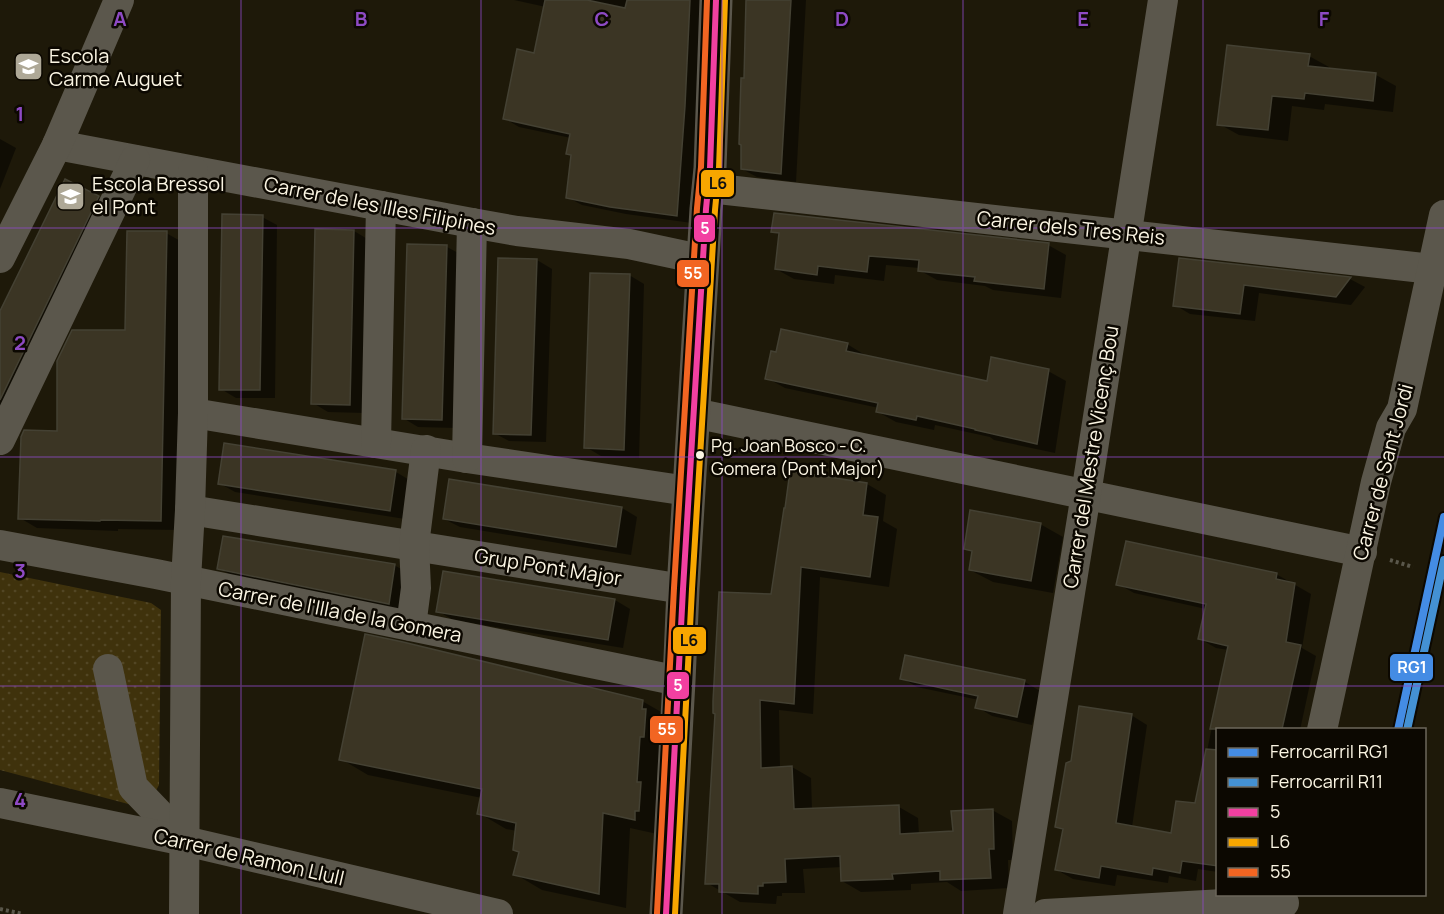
<svg xmlns="http://www.w3.org/2000/svg" width="1444" height="914" font-family="Manrope,sans-serif">
  <defs>
    <pattern id="park-dots" width="8" height="8" patternUnits="userSpaceOnUse" patternTransform="scale(1.5)"><rect width="8" height="8" fill="#3f320c"/><path d="M2 2h.1M6 6h.1" fill="none" stroke="#524624" stroke-width="1.8" stroke-linecap="round"/></pattern>
  </defs>
  <rect width="100%" height="100%" fill="#1e1909"/>
  <polygon fill="url(#park-dots)" points="0,572 151,603 161,610 159,785 151,800 132,805 0,770"/>
  <g fill="#0007">
    <polygon points="514,0 705,0 692,223 626,214 582,205 567,197 572,156 568,153 571,138 519,127 504,118 536,54 546,7"/>
    <polygon points="748,0 806,0 796,182 757,177 742,169"/>
    <polygon points="1309,56 1329,67 1329,69 1376,75 1396,86 1393,112 1325,104 1324,110 1292,106 1288,141 1239,135 1219,124"/>
    <polygon points="0,139 16,148 0,189"/>
    <polygon points="98,197 113,206 0,440 0,314"/>
    <polygon points="262,217 277,225 275,398 236,398 221,389"/>
    <polygon points="316,231 354,231 369,240 365,413 328,412 313,403"/>
    <polygon points="773,231 1048,245 1066,255 1061,298 993,290 985,286 937,280 919,270 919,268 886,265 884,281 835,275 834,284 794,279 776,269 781,236"/>
    <polygon points="166,233 184,243 178,530 118,529 118,531 37,528 20,518 59,433 127,331"/>
    <polygon points="408,245 447,247 462,255 457,428 418,427 403,418"/>
    <polygon points="537,260 552,269 546,442 509,441 494,433"/>
    <polygon points="1180,260 1350,279 1365,287 1351,305 1259,293 1255,321 1190,314 1175,305"/>
    <polygon points="629,275 644,284 639,458 601,456 586,447"/>
    <polygon points="847,344 865,355 865,357 989,383 1048,371 1066,381 1055,453 994,440 990,437 935,425 934,430 896,422 878,412 879,408 785,388 767,378"/>
    <polygon points="225,445 396,472 411,481 405,519 235,492 219,483"/>
    <polygon points="792,473 867,484 886,495 883,521 897,529 889,587 820,577 813,714 779,710 780,768 792,767 811,778 812,810 899,807 918,818 919,835 954,833 992,810 1012,821 1013,860 1008,860 1009,888 961,891 947,882 911,884 911,890 861,892 842,881 842,867 803,869 805,893 782,893 782,896 777,896 776,904 740,902 707,883 773,596"/>
    <polygon points="622,508 637,517 631,555 460,527 444,519"/>
    <polygon points="1040,524 1063,537 1053,593 993,582 970,570 973,553 965,549"/>
    <polygon points="394,565 410,574 404,611 234,577 219,568"/>
    <polygon points="1276,574 1311,594 1302,648 1316,656 1300,730 1218,730 1218,872 1198,869 1196,881 1169,876 1168,883 1117,875 1115,886 1073,879 1057,870 1064,831 1057,827 1131,715 1147,725 1132,827 1172,835 1196,804 1228,650 1216,648 1200,639 1206,609 1134,593 1118,584"/>
    <polygon points="615,600 630,609 623,648 453,620 438,611"/>
    <polygon points="906,656 1025,682 1040,691 1032,725 992,716 977,707 979,700 917,687 902,678"/>
    <polygon points="642,701 670,717 662,835 630,828 626,908 542,890 515,874 520,853 517,831 506,829 479,813 482,798 368,775 341,759"/>
  </g>
  <g fill="#3b3524" stroke="#444133" stroke-width="1.5">
    <polygon points="545,0 587,0 625,8 627,0 690,0 685,106 677,216 610,207 566,198 571,155 566,154 570,134 503,119 517,49 534,53"/>
    <polygon points="746,0 791,0 781,174 741,169 741,145 739,144 741,78 744,78"/>
    <polygon points="1227,45 1310,54 1308,66 1376,73 1373,101 1305,93 1304,99 1272,96 1268,130 1217,125"/>
    <polygon points="65,179 99,196 0,400 0,311"/>
    <polygon points="774,213 1049,243 1044,289 974,281 975,277 918,271 919,260 869,256 867,272 818,266 817,275 775,269 779,233 771,232"/>
    <polygon points="222,214 263,215 260,390 219,390"/>
    <polygon points="315,229 354,230 350,405 311,404"/>
    <polygon points="127,231 167,231 161,521 101,520 100,521 18,519 21,437 24,430 57,431 57,361 72,330 125,330"/>
    <polygon points="407,244 447,245 442,420 402,419"/>
    <polygon points="498,258 537,259 531,435 493,434"/>
    <polygon points="1179,258 1351,277 1336,297 1244,285 1240,314 1173,306"/>
    <polygon points="590,273 630,274 624,450 584,448"/>
    <polygon points="781,329 848,343 846,351 987,381 991,357 1049,369 1037,444 975,430 975,429 917,416 916,420 876,412 878,403 765,379 771,351 776,352"/>
    <polygon points="224,443 396,470 390,511 218,484"/>
    <polygon points="790,471 867,483 863,515 878,517 870,577 801,567 794,704 760,700 761,768 792,766 794,809 899,805 900,834 953,831 951,811 993,809 994,849 989,849 991,878 940,880 940,871 892,874 893,879 841,881 840,856 785,859 786,882 763,883 763,886 758,886 758,894 719,892 719,884 705,884 715,714 713,713 713,701 719,592 771,594 784,508 785,508"/>
    <polygon points="449,479 622,507 616,547 443,519"/>
    <polygon points="970,510 1041,523 1031,581 969,570 972,551 964,549"/>
    <polygon points="223,536 395,564 389,604 217,569"/>
    <polygon points="1126,541 1277,573 1276,579 1295,583 1286,642 1301,645 1282,729 1210,729 1228,646 1198,639 1206,604 1116,585"/>
    <polygon points="443,571 615,599 608,640 436,612"/>
    <polygon points="365,634 403,642 643,700 642,709 646,709 644,737 640,737 637,782 641,782 639,811 635,811 635,820 603,813 599,894 513,875 519,852 513,850 516,823 477,814 482,789 339,760"/>
    <polygon points="905,655 1025,680 1017,717 975,708 978,696 900,679"/>
    <polygon points="1079,706 1132,714 1116,823 1171,833 1176,801 1195,803 1206,749 1218,750 1218,866 1182,861 1180,873 1153,868 1152,875 1101,866 1099,878 1055,870 1063,829 1055,827 1066,763 1071,761"/>
  </g>
  <g fill="none" stroke-linecap="round" stroke-linejoin="round">
    <g stroke="#5a574b" stroke-width="4" stroke-dasharray="3 3" stroke-linecap="butt">
      <polyline points="1390,560 1413,567"/>
      <polyline points="0,909 23,914"/>
    </g>
    <g stroke="#5b574c" stroke-width="30">
      <polyline points="57,145 472,223 517,231 629,244 704,260"/>
      <polyline points="709,188 1432,269"/>
      <polyline points="0,258 57,145 119,0"/>
      <polyline points="193,413 467,458 688,491"/>
      <polyline points="694,413 1362,552"/>
      <polyline points="0,440 135,160"/>
      <polyline points="376,443 381,206"/>
      <polyline points="467,458 472,223"/>
      <polyline points="190,510 683,589"/>
      <polyline points="0,545 156,574 679,681"/>
      <polyline points="411,626 416,588 414,545 426,450"/>
      <polyline points="108,669 133,787 185,841"/>
      <polyline points="1322,730 1376,482 1391,428 1402,409 1444,215"/>
      <polyline points="0,803 185,841 498,914"/>
      <polyline points="184,914 186,580 190,510 193,413 193,171"/>
      <polyline points="1018,914 1086,494 1163,0"/>
      <polyline points="1045,914 1224,904 1284,903"/>
    </g>
    <polyline stroke="#5b574c" stroke-width="33" points="666,914 679,681 683,589 706,209 710,168 716,0"/>
    <defs>
      <polyline id="bus-1" points="666,914 683,589 706,209 710,168 716,0"/>
      <polyline id="bus-2" points="675,914 692,589 715,210 719,168 725,0"/>
      <polyline id="bus-3" points="657,913 674,588 697,208 701,167 707,0"/>
    </defs>
    <use href="#bus-1" stroke="#0c0801" stroke-width="10"/>
    <use href="#bus-2" stroke="#0c0801" stroke-width="10"/>
    <use href="#bus-3" stroke="#0c0801" stroke-width="10"/>
    <use href="#bus-1" stroke="#f240a1" stroke-width="6"/>
    <use href="#bus-2" stroke="#f7a600" stroke-width="6"/>
    <use href="#bus-3" stroke="#f26522" stroke-width="6"/>
    <defs>
      <polyline id="rail-1" points="1398,730 1444,517"/>
      <polyline id="rail-2" points="1407,730 1444,560"/>
    </defs>
    <use href="#rail-1" stroke="#0c0801" stroke-width="12"/>
    <use href="#rail-2" stroke="#0c0801" stroke-width="12"/>
    <use href="#rail-1" stroke="#448ce4" stroke-width="8"/>
    <use href="#rail-2" stroke="#4491d3" stroke-width="8"/>
  </g>
  <path fill="none" stroke="#8e4ac4" stroke-width="1.5" stroke-opacity="0.55" d="M241,0v914M481,0v914M722,0v914M963,0v914M1203,0v914M0,228h1444M0,457h1444M0,686h1444"/>
  <defs>
    <symbol id="school-square" viewBox="-11 -11 22 22"><rect x="-9" y="-9" width="18" height="18" rx="4" fill="#aea897" stroke="#0c0801"/><path d="M0-5L7-2L0 1L-7-2ZM-4 1L0 2.5L4 1V4Q0 6-4 4Z" fill="#fff"/></symbol>
  </defs>
  <g fill-rule="evenodd">
    <use href="#school-square" x="12" y="50" width="33" height="33"/>
    <use href="#school-square" x="54" y="180" width="33" height="33"/>
  </g>
  <circle fill="#fbf5e3" stroke="#0c0801" stroke-width="2" cx="700" cy="455" r="5"/>
  <g text-anchor="middle" stroke-width="5" stroke-linejoin="round" paint-order="stroke">
    <g font-size="18" fill="#fbf5e3" stroke="#0c0801" text-anchor="start">
      <text x="711" y="452">Pg. Joan Bosco - C.<tspan x="711" dy="23">Gomera (Pont Major)</tspan></text>
    </g>
    <g font-size="20" fill="#fbf5e3" stroke="#0c0801" text-anchor="start">
      <text x="49" y="63">Escola<tspan x="49" dy="23">Carme Auguet</tspan></text>
      <text x="92" y="191">Escola Bressol<tspan x="92" dy="23">el Pont</tspan></text>
    </g>
    <g font-size="20" fill="#fbf5e3" stroke="#0c0801">
      <text transform="translate(380 206) rotate(11)" y="7">Carrer de les Illes Filipines</text>
      <text transform="translate(1071 228) rotate(6)" y="7">Carrer dels Tres Reis</text>
      <text transform="translate(1091 457) rotate(-81)" y="7">Carrer del Mestre Vicenç Bou</text>
      <text transform="translate(1383 472) rotate(-75)" y="7">Carrer de Sant Jordi</text>
      <text transform="translate(548 567) rotate(9)" y="7">Grup Pont Major</text>
      <text transform="translate(340 612) rotate(11)" y="7">Carrer de l'Illa de la Gomera</text>
      <text transform="translate(249 857) rotate(13)" y="7">Carrer de Ramon Llull</text>
    </g>
  </g>
  <g font-size="20" text-anchor="middle" font-weight="bold" fill="#8e4ac4" stroke="#0c0801" stroke-width="5" stroke-linejoin="round" paint-order="stroke">
    <text x="120" y="26">A</text>
    <text x="361" y="26">B</text>
    <text x="602" y="26">C</text>
    <text x="842" y="26">D</text>
    <text x="1083" y="26">E</text>
    <text x="1324" y="26">F</text>
    <text x="20" y="121">1</text>
    <text x="20" y="350">2</text>
    <text x="20" y="578">3</text>
    <text x="20" y="807">4</text>
  </g>
  <g stroke="#0c0801" stroke-width="2">
    <rect x="700" y="169" width="35" height="29" rx="6" fill="#f7a600"/>
    <rect x="693" y="214" width="23" height="29" rx="6" fill="#f240a1"/>
    <rect x="676" y="259" width="34" height="29" rx="6" fill="#f26522"/>
    <rect x="672" y="626" width="35" height="29" rx="6" fill="#f7a600"/>
    <rect x="1389" y="653" width="45" height="29" rx="6" fill="#448ce4"/>
    <rect x="666" y="671" width="24" height="29" rx="6" fill="#f240a1"/>
    <rect x="649" y="715" width="35" height="29" rx="6" fill="#f26522"/>
  </g>
  <g font-size="16" text-anchor="middle" font-weight="bold" fill="#fff">
    <text x="705" y="234">5</text>
    <text x="693" y="279">55</text>
    <text x="1412" y="673">RG1</text>
    <text x="678" y="691">5</text>
    <text x="667" y="735">55</text>
  </g>
  <g font-size="16" text-anchor="middle" font-weight="bold" fill="#111">
    <text x="718" y="189">L6</text>
    <text x="689" y="646">L6</text>
  </g>
  <rect x="1216" y="728" width="210" height="168" fill="#0c0801" stroke="#6c675b" stroke-width="1.5"/>
  <rect x="1228" y="748" width="30" height="9" fill="#448ce4" stroke="#6c675b" stroke-width="1.5"/>
  <text x="1270" y="758" font-size="18" fill="#fbf5e3">Ferrocarril RG1</text>
  <rect x="1228" y="778" width="30" height="9" fill="#4491d3" stroke="#6c675b" stroke-width="1.5"/>
  <text x="1270" y="788" font-size="18" fill="#fbf5e3">Ferrocarril R11</text>
  <rect x="1228" y="808" width="30" height="9" fill="#f240a1" stroke="#6c675b" stroke-width="1.5"/>
  <text x="1270" y="818" font-size="18" fill="#fbf5e3">5</text>
  <rect x="1228" y="838" width="30" height="9" fill="#f7a600" stroke="#6c675b" stroke-width="1.5"/>
  <text x="1270" y="848" font-size="18" fill="#fbf5e3">L6</text>
  <rect x="1228" y="868" width="30" height="9" fill="#f26522" stroke="#6c675b" stroke-width="1.5"/>
  <text x="1270" y="878" font-size="18" fill="#fbf5e3">55</text>
</svg>
